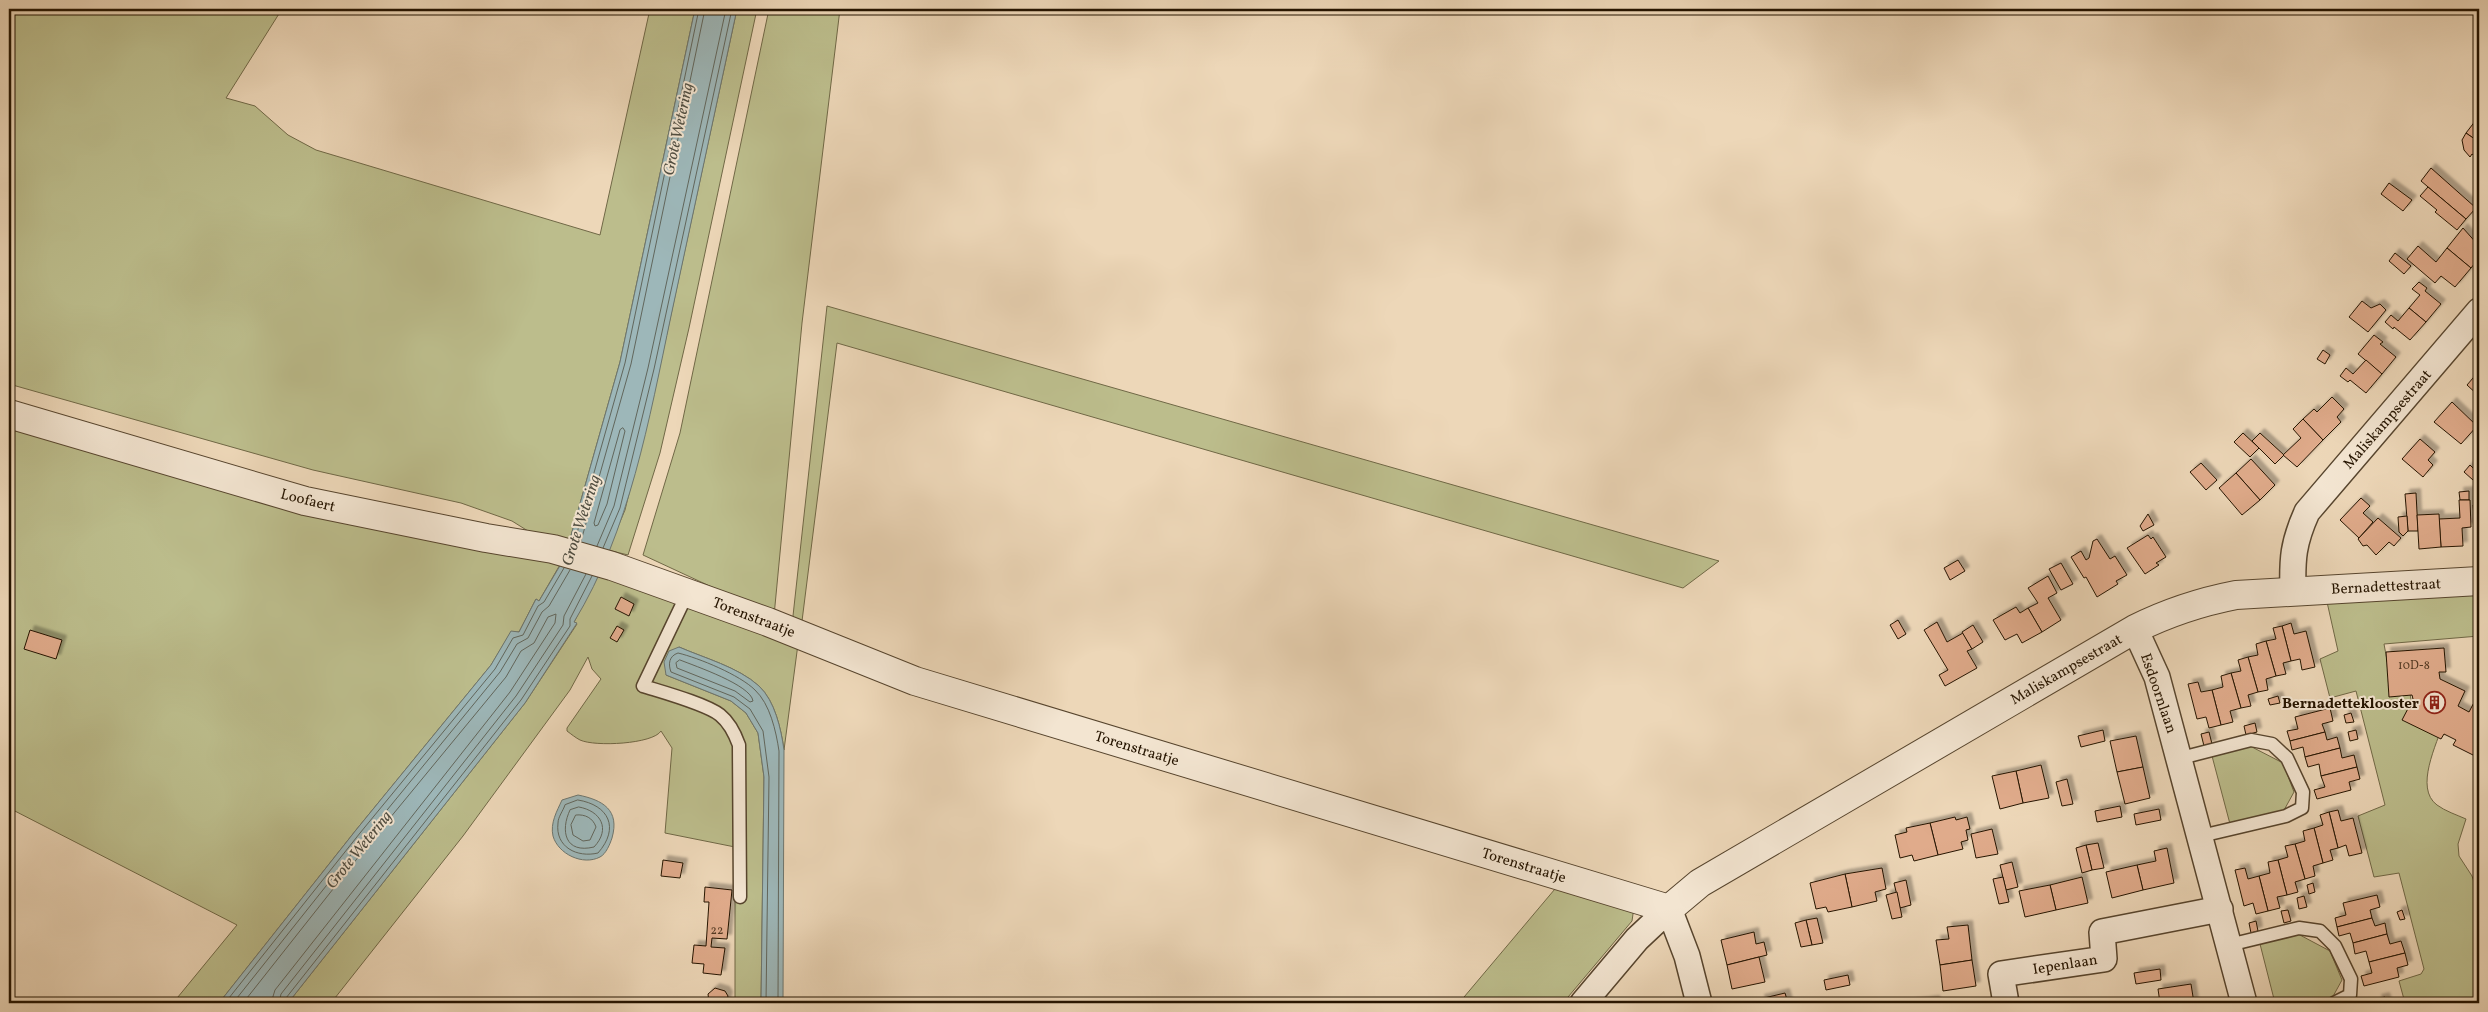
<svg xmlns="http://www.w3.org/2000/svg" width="2488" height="1012" font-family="Vollkorn,serif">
  <defs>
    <filter id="shadow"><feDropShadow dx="4.5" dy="-4.5" stdDeviation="1" flood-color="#0004"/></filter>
  </defs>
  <rect width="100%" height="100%" fill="#edd7b8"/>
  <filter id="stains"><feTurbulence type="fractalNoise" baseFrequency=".004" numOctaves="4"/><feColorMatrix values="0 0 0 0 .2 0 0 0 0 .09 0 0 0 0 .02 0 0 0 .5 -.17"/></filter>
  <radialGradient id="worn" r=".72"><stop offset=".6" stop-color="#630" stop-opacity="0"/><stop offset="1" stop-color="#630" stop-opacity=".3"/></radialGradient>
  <g fill="#bcbd8c" stroke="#706846">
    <polygon points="9,9 282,9 226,98 255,106 288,135 316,150 600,235 650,9 695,9 620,362 570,539 528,531 512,521 461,503 313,470 9,384"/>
    <polygon points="737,9 757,9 689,328 660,453 628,555 608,550 625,510 659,370"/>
    <polygon points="769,9 840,9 802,323 774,616 643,555 680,433"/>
    <polygon points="827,306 1719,561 1683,588 837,343 801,629 792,625"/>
    <polygon points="9,424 561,563 539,601 536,599 519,632 511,632 491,665 356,830 219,1003 173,1003 237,925 9,808"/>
    <path d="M601,570l197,74 -14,106c-3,-21 -9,-49 -25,-64 -21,-19 -55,-28 -80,-39l-13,28 65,26 15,12 12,20 6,44 -3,226h-26v-156l-70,-14 7,-85 -11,-17c-8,13 -66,16 -81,9 -4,-2 -9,-6 -13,-9v-3l34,-49 -9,-10 -4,-12 -18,33 -107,146 -132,167h-43l237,-300 52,-79 -3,-2z"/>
    <path d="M2479,594v42l-95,8 8,43 16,-2 4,19 32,17c-7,23 -30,67 -7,84 8,6 20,10 29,14l-8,25 1,12 13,20 7,22v105h-74l-6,-22 22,-7 3,-5 -25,-96 -25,4 -16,-61 27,-11 -29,-114 -26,7 -10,-39 18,-8 -11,-49z"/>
    <polygon points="2250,746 2283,763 2294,792 2283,812 2230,824 2212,756"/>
    <polygon points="1560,883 1634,907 1632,921 1563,1003 1459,1003"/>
    <polygon points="2298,934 2330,951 2342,980 2331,1000 2316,1003 2275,1003 2260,944"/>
  </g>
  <g fill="#9db7b9" stroke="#6d766f">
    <path d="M695,9h42c-22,102 -44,205 -66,307 -22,104 -41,214 -97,306l3,1 -52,80 -237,300h-69l137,-173 135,-165 20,-34 8,1 17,-33 3,2 22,-37 9,-25 50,-177z"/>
    <path d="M679,647c25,11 59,20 80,39 16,15 22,43 25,64l-1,253h-22l3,-226 -6,-44 -12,-20 -15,-12 -65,-26 -2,-13 5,-11z"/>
    <path d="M578,795c25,5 42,15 34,43 -2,6 -6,16 -12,19 -17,9 -42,-3 -47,-21 -3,-13 4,-25 9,-36z"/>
  </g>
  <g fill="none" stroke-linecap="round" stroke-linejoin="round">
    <g stroke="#61665c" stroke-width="1">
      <polygon points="623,428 625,431 607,504 598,525 595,526 594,523 620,430"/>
      <polyline points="575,540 625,363 699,9"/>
      <polyline points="581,541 631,364 705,9"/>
      <polyline points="597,546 614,506 648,368 726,9"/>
      <polyline points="603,548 620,508 654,369 732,9"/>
      <path d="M680,660c15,6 71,25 73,41l-3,1 -15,-11 -58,-23 -1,-5z"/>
      <path d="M578,800c31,5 42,28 20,53 -21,5 -43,-6 -40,-30 0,-6 5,-12 7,-18z"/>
      <path d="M579,807c22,4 32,22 15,40 -29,7 -34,-16 -24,-37z"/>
      <path d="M576,815c9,-1 17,3 20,12l-6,13 -7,1 -10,-6 -2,-10z"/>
      <polyline points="225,1003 360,833 495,669 513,638 523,635 538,606 544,602 564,568"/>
      <polyline points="233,1003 365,837 500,672 517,644 528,638 542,612 549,606 570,570"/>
      <polyline points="243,1003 371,841 506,677 521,651 534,643 548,617 556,614 555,623 510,692 275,990 271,1003"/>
      <polyline points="279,1003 281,994 516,696 563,625 564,616 586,574"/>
      <polyline points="285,1003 286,998 521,700 570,626 570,619 592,576"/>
      <path d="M766,1003l3,-226 -6,-46 -13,-22 -16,-12 -63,-25c-3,-8 -2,-16 7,-19 21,5 62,22 77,37 15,14 21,41 24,61l-1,252"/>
    </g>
  </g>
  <g fill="#e0ab8b" stroke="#251400" filter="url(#shadow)">
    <polygon points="2476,120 2479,122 2479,142 2466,133"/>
    <polygon points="2466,133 2479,142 2479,159 2472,154 2470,157 2464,150 2462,140"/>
    <polygon points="2431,168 2476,208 2466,219 2421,181"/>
    <polygon points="2389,183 2412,200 2403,211 2381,194"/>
    <polygon points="2428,187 2466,219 2457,230 2435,212 2437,210 2420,196"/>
    <polygon points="2463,228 2479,246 2479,258 2471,268 2447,248"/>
    <polygon points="2418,246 2436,262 2447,248 2471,268 2455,287 2441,276 2435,283 2407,259"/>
    <polygon points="2395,253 2411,266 2404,274 2389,261"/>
    <polygon points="2419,282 2427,288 2425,291 2441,304 2426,322 2409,308 2420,295 2412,289"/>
    <polygon points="2362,301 2371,308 2380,304 2386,310 2368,332 2349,317"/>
    <polygon points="2409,308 2426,322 2410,340 2394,327 2393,329 2385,322 2391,315 2398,321"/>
    <polygon points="2374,335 2383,342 2380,344 2396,357 2382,374 2358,354"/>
    <polygon points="2323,350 2330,355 2325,364 2317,359"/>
    <polygon points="2366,360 2382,374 2366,393 2350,380 2348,382 2340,376 2346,368 2353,374"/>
    <polygon points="2479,371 2479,396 2467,385"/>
    <polygon points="2332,397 2344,409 2337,417 2341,422 2323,440 2303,419 2314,409 2317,412"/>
    <polygon points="2452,402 2477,426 2461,444 2434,422"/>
    <polygon points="2303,419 2323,440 2297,467 2283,455 2301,438 2293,429"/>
    <polygon points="2243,433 2259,448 2250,457 2234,442"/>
    <polygon points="2260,433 2284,455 2275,464 2252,441"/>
    <polygon points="2420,439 2435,452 2428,460 2433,465 2423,477 2402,459"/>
    <polygon points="2251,459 2275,485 2260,500 2236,473"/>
    <polygon points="2201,463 2217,480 2206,490 2190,472"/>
    <polygon points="2470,465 2478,473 2473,480 2464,472"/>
    <polygon points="2236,473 2260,500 2242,515 2219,488"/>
    <polygon points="2469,491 2469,500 2460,500 2459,492"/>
    <polygon points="2416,493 2418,531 2408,531 2405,494"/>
    <polygon points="2361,498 2370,506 2363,513 2373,522 2359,538 2340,520"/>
    <polygon points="2459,500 2470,500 2471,527 2462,528 2463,546 2441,547 2439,519 2460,518"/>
    <polygon points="2479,504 2479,527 2475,527 2473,505"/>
    <polygon points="2148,514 2154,525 2143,531 2140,526"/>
    <polygon points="2439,514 2441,547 2419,549 2417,515"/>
    <polygon points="2407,516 2408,531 2403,536 2399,532 2398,517"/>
    <polygon points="2378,518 2401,538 2394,546 2389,542 2376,555 2367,545 2363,546 2358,539"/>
    <polygon points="2148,535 2151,539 2153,537 2166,557 2156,563 2159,565 2145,574 2127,548"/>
    <polygon points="2097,539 2110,559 2115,556 2127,575 2116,581 2118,584 2097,597 2086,577 2084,578 2071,557 2081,551 2086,560 2089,558 2093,541"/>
    <polygon points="1958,560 1965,571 1950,580 1944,568"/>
    <polygon points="2061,563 2073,584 2061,590 2049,569"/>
    <polygon points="2048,576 2057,593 2048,598 2061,620 2042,632 2028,608 2038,603 2028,588"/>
    <polygon points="621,597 634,604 629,616 615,609"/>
    <polygon points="2016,607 2020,613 2028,608 2042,632 2022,643 2017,634 2005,640 1993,620"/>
    <polygon points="1898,620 1906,634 1898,639 1890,625"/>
    <polygon points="1937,622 1947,642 1963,633 1972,649 1967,651 1977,668 1945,686 1939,675 1948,670 1924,630"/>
    <polygon points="2291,623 2294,634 2306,631 2315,667 2302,670 2300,659 2291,661 2282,626"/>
    <polygon points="1973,625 1983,642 1972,649 1962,632"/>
    <polygon points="617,626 624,630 617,642 610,638"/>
    <polygon points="2282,626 2291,661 2283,663 2286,674 2276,676 2266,641 2276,639 2273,628"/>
    <polygon points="30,630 62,640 56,659 24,649"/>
    <polygon points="2266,641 2276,676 2266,679 2268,690 2258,692 2248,657 2258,655 2256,644"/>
    <polygon points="2444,648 2446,672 2439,672 2440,679 2465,691 2458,706 2469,712 2479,693 2479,758 2453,745 2456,740 2444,734 2441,739 2402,720 2413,699 2412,695 2389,697 2386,652"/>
    <polygon points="2248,657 2258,692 2248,695 2251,706 2241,708 2231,673 2241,671 2238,660"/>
    <polygon points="2231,673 2241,708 2230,711 2233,722 2221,725 2212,690 2223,687 2221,676"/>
    <polygon points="2198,682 2201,692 2212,690 2221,725 2209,728 2206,717 2197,719 2188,684"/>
    <polygon points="2278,696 2280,703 2270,705 2268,699"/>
    <polygon points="2330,708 2333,721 2322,724 2325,732 2290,741 2287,731 2298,729 2295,717"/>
    <polygon points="2351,713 2354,722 2346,723 2344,715"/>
    <polygon points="2255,723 2257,732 2246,735 2244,726"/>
    <polygon points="2103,730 2105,741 2081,747 2078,736"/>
    <polygon points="2356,730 2358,739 2350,741 2348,732"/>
    <polygon points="2209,732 2212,744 2204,746 2201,734"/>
    <polygon points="2325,732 2327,740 2337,737 2340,748 2305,757 2303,747 2292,750 2290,741"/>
    <polygon points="2136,736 2143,767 2117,772 2110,741"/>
    <polygon points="2340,748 2342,758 2354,755 2357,767 2321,776 2319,764 2308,767 2305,757"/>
    <polygon points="2041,765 2049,798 2023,803 2016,771"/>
    <polygon points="2143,767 2150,798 2125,804 2117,772"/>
    <polygon points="2357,767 2360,779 2349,782 2351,790 2317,799 2314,790 2325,787 2321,776"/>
    <polygon points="2016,771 2023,803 2000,809 1992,776"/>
    <polygon points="2067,779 2073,804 2062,806 2056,782"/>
    <polygon points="2120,806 2122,817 2097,822 2095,811"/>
    <polygon points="2159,809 2161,820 2136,825 2134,814"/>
    <polygon points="2338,810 2341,821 2353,818 2362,853 2349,856 2346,845 2338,848 2329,812"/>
    <polygon points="2329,812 2338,848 2330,850 2333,860 2323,863 2314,828 2323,825 2320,815"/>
    <polygon points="1955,817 1956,820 1967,817 1970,829 1966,830 1968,840 1961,842 1963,849 1938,855 1930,823"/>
    <polygon points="1930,823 1938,855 1914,861 1912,855 1900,858 1895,835 1907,832 1906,828"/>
    <polygon points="2314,828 2323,863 2313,866 2315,876 2305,879 2295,844 2305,841 2303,831"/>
    <polygon points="1992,829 1998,854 1976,858 1971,834"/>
    <polygon points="2098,843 2104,868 2092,870 2086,845"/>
    <polygon points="2295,844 2305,879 2295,882 2298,892 2287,895 2278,860 2288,857 2285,846"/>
    <polygon points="2086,845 2092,870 2082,873 2076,848"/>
    <polygon points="2167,848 2174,883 2143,890 2137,865 2156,861 2154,851"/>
    <polygon points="663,860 683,863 680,878 661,876"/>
    <polygon points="2278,860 2287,895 2277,897 2280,908 2268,911 2259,876 2270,873 2268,862"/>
    <polygon points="2012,862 2018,887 2006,890 2000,865"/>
    <polygon points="2137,865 2143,890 2112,898 2106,872"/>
    <polygon points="1882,868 1886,889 1875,892 1877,901 1852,907 1845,874"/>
    <polygon points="2245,868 2248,879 2259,876 2268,911 2256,914 2253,903 2244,906 2235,870"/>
    <polygon points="1845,874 1852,907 1828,912 1826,907 1816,909 1810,883"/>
    <polygon points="2003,877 2009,902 1999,904 1993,879"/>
    <polygon points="2082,877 2088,903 2056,910 2050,885"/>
    <polygon points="1906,880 1911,905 1900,908 1894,883"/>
    <polygon points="2313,883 2315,892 2309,894 2307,885"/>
    <polygon points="2050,885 2056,910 2025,917 2019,891"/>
    <polygon points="705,887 732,890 727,939 712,938 711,947 725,948 721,975 703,973 704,964 692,963 694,945 706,946 709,902 704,902"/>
    <polygon points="1897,892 1902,917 1892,919 1886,895"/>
    <polygon points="2377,895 2380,907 2370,910 2372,918 2337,927 2335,918 2346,915 2343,903"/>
    <polygon points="2304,896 2307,907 2299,909 2297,898"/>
    <polygon points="2288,910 2291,921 2284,923 2281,911"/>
    <polygon points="2402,910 2405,919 2400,920 2397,912"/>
    <polygon points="1817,918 1823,943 1812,945 1806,920"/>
    <polygon points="2372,918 2375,926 2385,923 2387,934 2353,943 2350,933 2339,936 2337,927"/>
    <polygon points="1806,920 1812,945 1801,947 1795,923"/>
    <polygon points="2256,921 2258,931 2251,933 2249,923"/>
    <polygon points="1968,925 1972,960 1940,965 1936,940 1949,939 1947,927"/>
    <polygon points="1754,932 1756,944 1764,942 1767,955 1727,965 1721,940"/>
    <polygon points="2387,934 2390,944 2401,941 2405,953 2369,962 2366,951 2355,954 2353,943"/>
    <polygon points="2405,953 2408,965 2397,968 2399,977 2364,986 2361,976 2372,973 2369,962"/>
    <polygon points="1759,957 1765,982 1732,989 1727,965"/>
    <polygon points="1972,960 1976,986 1943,991 1940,965"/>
    <polygon points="2160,969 2161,980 2136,984 2134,973"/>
    <polygon points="1848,975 1850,985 1826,990 1824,980"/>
    <polygon points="2191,984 2194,1003 2160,1003 2158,989"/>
    <polygon points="715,988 725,991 728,996 726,1003 709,1003 708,994"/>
    <polygon points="1785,993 1788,1003 1761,1003 1760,999"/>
    <polygon points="2385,997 2387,1003 2378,1003 2377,999"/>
    <polygon points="1935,1000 1936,1003 1912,1003"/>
  </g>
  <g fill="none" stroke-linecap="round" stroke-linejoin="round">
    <defs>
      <g id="service">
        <path d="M688,592l-45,94c19,6 63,18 77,29 10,8 15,19 19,30l1,152"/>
        <polyline points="2181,758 2251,740 2272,744 2287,758 2303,792 2302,808 2286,816 2201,836"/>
        <polyline points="2229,945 2299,928 2320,931 2335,946 2351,979 2350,995 2334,1003"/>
      </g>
      <g id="minor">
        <path d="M2293,592c-1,-33 0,-49 14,-80l172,-201"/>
        <polyline points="2135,629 2157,677 2244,1003"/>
        <polyline points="1583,1003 1637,939 1669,909 1687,956 1699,1003"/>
        <polyline points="2006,1003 2001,974 2104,959 2102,932 2220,909"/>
      </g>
      <path id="tertiary" d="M9,414l296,87 181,37 67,11 59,17 156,56 147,59 754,228 31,-26 435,-254c34,-17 65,-27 101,-34l243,-14"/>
    </defs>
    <use href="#service" stroke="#57452e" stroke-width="15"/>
    <use href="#minor" stroke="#57452e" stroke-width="28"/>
    <use href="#tertiary" stroke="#57452e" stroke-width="30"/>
    <use href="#service" stroke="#f3e5d1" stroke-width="12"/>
    <use href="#minor" stroke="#f3e5d1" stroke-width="25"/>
    <use href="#tertiary" stroke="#f3e5d1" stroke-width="28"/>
  </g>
  <defs>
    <symbol id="building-ring" viewBox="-11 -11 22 22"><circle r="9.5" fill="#f3e5d1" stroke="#8f2418" stroke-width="1.5"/><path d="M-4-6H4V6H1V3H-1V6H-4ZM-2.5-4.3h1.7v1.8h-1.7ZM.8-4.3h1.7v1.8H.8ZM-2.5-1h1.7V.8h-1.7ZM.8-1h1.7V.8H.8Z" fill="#8f2418"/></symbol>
  </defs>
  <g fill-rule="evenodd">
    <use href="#building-ring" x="2422" y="690" width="25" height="25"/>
  </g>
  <g text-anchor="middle" stroke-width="4" stroke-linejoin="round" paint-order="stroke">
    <g font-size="12" fill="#543a23">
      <text x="2414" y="669">10D-8</text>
      <text x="717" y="934">22</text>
    </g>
    <g font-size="15" fill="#251400" stroke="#f3e5d1">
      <text transform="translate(2387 419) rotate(-49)" y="5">Maliskampsestraat</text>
      <text transform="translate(308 500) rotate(14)" y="5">Loofaert</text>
      <text transform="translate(2386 586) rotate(-3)" y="5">Bernadettestraat</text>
      <text transform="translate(754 617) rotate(21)" y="5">Torenstraatje</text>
      <text transform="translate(2066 669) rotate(-30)" y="5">Maliskampsestraat</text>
      <text transform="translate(2159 693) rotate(71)" y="5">Esdoornlaan</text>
      <text transform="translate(1137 748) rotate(17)" y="5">Torenstraatje</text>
      <text transform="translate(1524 865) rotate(17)" y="5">Torenstraatje</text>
      <text transform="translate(2065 964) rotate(-9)" y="5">Iepenlaan</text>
    </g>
    <g font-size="15" font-weight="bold" fill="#251400" stroke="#f3e5d1" text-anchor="end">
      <text x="2419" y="708">Bernadetteklooster</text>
    </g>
    <g font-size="16" font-style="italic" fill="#4f4d41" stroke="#f3e5d1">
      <text transform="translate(677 129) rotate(-78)" y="6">Grote Wetering</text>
      <text transform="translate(580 520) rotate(-72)" y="6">Grote Wetering</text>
      <text transform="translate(358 849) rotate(-51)" y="6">Grote Wetering</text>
    </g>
  </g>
  <rect width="2488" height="1012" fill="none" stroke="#edd7b8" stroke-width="30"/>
  <rect x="10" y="10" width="2468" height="992" fill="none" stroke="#251400" stroke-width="2.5"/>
  <rect x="15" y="15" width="2458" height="982" fill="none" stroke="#251400"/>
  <rect width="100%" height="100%" filter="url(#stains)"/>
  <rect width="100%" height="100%" fill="url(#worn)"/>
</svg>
